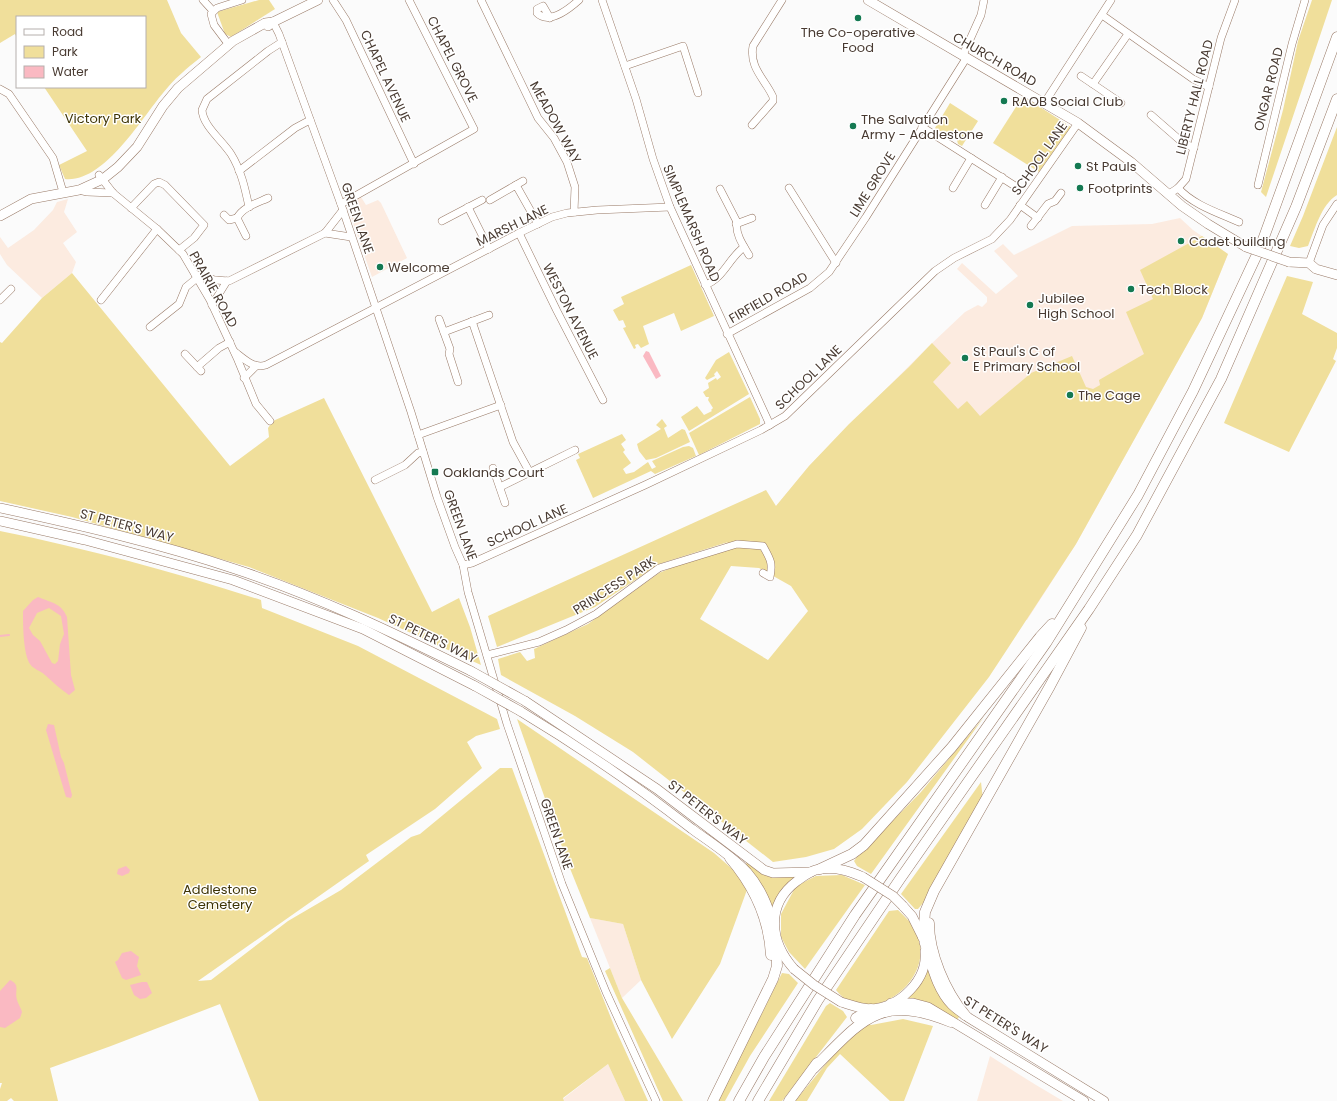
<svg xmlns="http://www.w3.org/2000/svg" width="1337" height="1101" font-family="Poppins,sans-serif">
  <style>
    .built { fill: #fcebe0 }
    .green { fill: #f0df9b; fill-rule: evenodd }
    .water { fill: #fab9c2; fill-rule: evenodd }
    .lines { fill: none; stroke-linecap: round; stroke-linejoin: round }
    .stream { stroke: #fab9c2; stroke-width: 2 }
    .minor-casing { stroke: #997a67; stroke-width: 8 }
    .major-casing { stroke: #997a67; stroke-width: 10 }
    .highway-casing { stroke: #997a67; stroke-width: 11 }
    .minor { stroke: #fff; stroke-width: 7 }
    .major { stroke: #fff; stroke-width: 9 }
    .highway { stroke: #fff; stroke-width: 10 }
    .major-bridge-casing { stroke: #997a67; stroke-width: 10; stroke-linecap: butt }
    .major-bridge { stroke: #fff; stroke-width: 9 }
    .poi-dot { fill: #147952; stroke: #fff; stroke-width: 1.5 }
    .labels { text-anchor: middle; stroke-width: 3; stroke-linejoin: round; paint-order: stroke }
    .poi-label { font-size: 13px; fill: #483a31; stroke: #fff; text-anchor: start }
    .street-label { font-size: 13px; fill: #483a31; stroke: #fff }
    .park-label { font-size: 13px; fill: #3e3406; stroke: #fff }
  </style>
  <rect width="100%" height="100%" fill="#fbfbfb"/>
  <g class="built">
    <polygon points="361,197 366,205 378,200 381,203 407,258 372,277 347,206"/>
    <polygon points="68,199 64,212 77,232 63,243 76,262 72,273 42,298 7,265 0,254 0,237 8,248 34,230 53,210 57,202"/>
    <polygon points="1180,218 1193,230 1228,254 1202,318 1076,544 1027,620 776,506 809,466 929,346 965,312 978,305 982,307 987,302 987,297 957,269 962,263 996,294 1018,276 994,251 1003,244 1014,255 1072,226 1152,224"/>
    <polygon points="590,918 623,924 641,980 622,998"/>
    <polygon points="990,1056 1036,1085 1063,1101 977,1101"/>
    <polygon points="608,1064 625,1101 564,1101 563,1099"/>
  </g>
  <g class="green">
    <path d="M0 0H167L181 33 201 57C187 68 174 79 163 93 141 119 104 183 65 179L59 165 87 151 44 87H145V17H17V38L15 34 0 43Z"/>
    <polygon points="259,0 269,0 275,9 231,37 225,34 217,12"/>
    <polygon points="1312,0 1332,0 1266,197 1261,192 1283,110 1298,41"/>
    <polygon points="1023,96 1071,127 1039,172 993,143"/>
    <polygon points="950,103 978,121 962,146 958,144 957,140 943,131 939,131 935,128"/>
    <path d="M1337 127V195C1321 205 1315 229 1308 246L1299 248 1290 246 1303 216Z"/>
    <path d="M1202 236 1228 254 1202 318 1076 544 989 677 907 782 862 829 834 849 806 857 773 862 633 752 575 716 501 675 498 659 520 652 527 661 535 658 534 649 588 624 659 573 712 551 728 542 659 564 595 607 497 647 488 616 766 490 776 506 809 466 849 424 909 367 932 343 951 363 933 382 958 409 967 401 980 416 1031 373 1072 356 1086 387 1093 389 1100 385 1099 380 1144 354 1126 312 1153 299 1140 270ZM731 566 759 568 791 586 808 611 768 660 700 619Z"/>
    <polygon points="691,265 714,316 681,331 674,313 643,326 649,344 641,348 638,344 635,345 636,348 634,349 623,328 626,327 623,320 619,321 613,310 624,304 621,297"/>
    <polygon points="72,273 230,466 269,437 268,428 273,421 324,398 432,612 459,598 470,627 481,665 378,618 249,567 72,517 0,501 0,342 2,343 42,298"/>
    <polygon points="1287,276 1313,282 1302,314 1337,333 1337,348 1333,359 1336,361 1289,452 1224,423"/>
    <polygon points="729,352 749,394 689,431 681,417 697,406 704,415 712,411 711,410 713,408 708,400 709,397 706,397 703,392 709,388 708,383 716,378 717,380 721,377 717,371 714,374 715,376 707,380 705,378 716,360"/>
    <polygon points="750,397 760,419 760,424 699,455 689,433"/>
    <polygon points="662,419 667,426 664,428 668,438 682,429 685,430 690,442 656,458 646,460 639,451 637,444 661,429 656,425"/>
    <polygon points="622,434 626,440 621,444 625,450 623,452 631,463 623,469 626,474 634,472 648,462 652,469 656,467 652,461 683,447 689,446 693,448 696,456 655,474 651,471 593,498 576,460 580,458 578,454"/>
    <path d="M0 531C89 549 174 572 261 600L262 608 358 646 497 719 500 729 476 736 467 742 482 768 435 809 366 855 369 861 198 981 211 980 288 921 341 890 411 837 420 834 500 768H512L582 957 587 958 615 1028 648 1101H625L608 1064 563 1098 564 1101H259L220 1004 111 1046 50 1068 58 1101H14L11 1098 7 1101H0V1089L2 1083H0Z"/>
    <polygon points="984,717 871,874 857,866 854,861 857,857 921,792"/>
    <polygon points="517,719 714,853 738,874 748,887 720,964 672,1039 641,980 623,924 590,918 567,861"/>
    <polygon points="981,782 983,800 923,903 918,909 915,909 901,894"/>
    <path d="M747 861C765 874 772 879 795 876L783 888 772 907 755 875 746 865Z"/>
    <polygon points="842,875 865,885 805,969 789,952 781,937 781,914 796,886 816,876"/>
    <path d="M898 910C903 915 909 920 913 926 945 976 869 1033 836 990L889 911Z"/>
    <polygon points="926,966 951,1009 959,1017 957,1020 905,999"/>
    <polygon points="610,968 622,998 683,1101 663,1101 605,971"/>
    <polygon points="782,973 789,974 798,983 750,1056 725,1101 718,1101"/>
    <polygon points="830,1003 843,1011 847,1017 782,1101 769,1101 826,1006"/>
    <polygon points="903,1019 933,1026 904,1101 890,1101 840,1054 827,1068 807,1101 795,1101 845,1041 868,1023 871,1025"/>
  </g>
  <g class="water">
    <polygon points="646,351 649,352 661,376 656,379 643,356"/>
    <path d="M38 597C52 603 61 603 67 617L71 675 75 690 69 695C60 689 53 682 45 675 41 671 33 669 30 664 23 653 23 624 23 611L33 600ZM49 608 61 616 64 634 60 644 58 661 55 664 52 663 40 641 33 635 29 628 37 613Z"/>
    <polygon points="48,724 54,725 61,757 64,763 72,795 71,798 66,797 46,730"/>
    <polygon points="126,866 130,870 129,873 122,876 117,874 118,869"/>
    <polygon points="131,951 139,957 137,966 141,975 126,980 122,978 115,962 118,960 122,953"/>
    <path d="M10 980C21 985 14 991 17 1000 18 1004 21 1008 22 1012L20 1018 5 1028 0 1027V991Z"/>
    <polygon points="142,982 147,982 152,993 146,998 140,999 134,995 130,985"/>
  </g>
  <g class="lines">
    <polyline class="stream" points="0,636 9,635"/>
    <defs>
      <g id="minor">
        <polyline points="203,0 213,11"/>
        <polyline points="333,0 346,20 414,164"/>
        <polyline points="481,0 538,118 554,138 567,162 575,187 574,212"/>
        <polyline points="602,0 636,99 653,159 670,207 770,425"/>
        <polyline points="1102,15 1193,79 1209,87"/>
        <path d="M550 18 543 6 537 9V13C549 25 569 9 579 0"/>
        <polyline points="273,22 279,34 343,210 411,412 437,497 455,547 463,565 468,592 507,724 562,884 606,992 656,1101"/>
        <polyline points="229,45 214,25 211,14 217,8 242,0"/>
        <polyline points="963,55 981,15 984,0"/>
        <polyline points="625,66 683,46 698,93"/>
        <polyline points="1081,76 1121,103"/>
        <polyline points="1093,84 1128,34"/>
        <polyline points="0,89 9,94 53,158 63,192"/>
        <polyline points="1045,102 1111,0"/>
        <polyline points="1151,115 1182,142 1194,148"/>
        <path d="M752 125 773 101V97C765 79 749 68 753 46L782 0"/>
        <polyline points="922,127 1015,186"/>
        <polyline points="239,171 295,128 310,120"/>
        <polyline points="99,175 113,193 157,229 183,254 210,300 237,358 256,404 270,421"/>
        <polyline points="516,185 523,181"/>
        <polyline points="1258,185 1292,44 1305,0"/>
        <polyline points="789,188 836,263"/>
        <polyline points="953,188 971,158"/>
        <path d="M1178 188C1193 205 1219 213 1239 222"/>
        <path d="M720 189 737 222C735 234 743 245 749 255"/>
        <polyline points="79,190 87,192 113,193"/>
        <polyline points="1169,194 1178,188 1186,179 1221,38 1235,0"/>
        <polyline points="490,200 516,185 538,224"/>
        <polyline points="341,204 474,129 409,0"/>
        <polyline points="985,205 1002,177"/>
        <polyline points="1020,205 1038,218"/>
        <path d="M249 207C245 188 241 170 231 154 222 140 203 126 202 110L207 99 268 51 282 42"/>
        <polyline points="468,207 489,249"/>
        <polyline points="131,208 154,184 159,182 165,185 204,225 194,238 179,250"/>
        <polyline points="224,215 229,220 237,218"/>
        <polyline points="442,221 482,200"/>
        <polyline points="736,224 752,218"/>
        <polyline points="1031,226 1048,204 1055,201 1061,193"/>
        <polyline points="325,233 351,237"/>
        <polyline points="519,233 557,311 603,400"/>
        <path d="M246 236 237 218C243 207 257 203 268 198"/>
        <polyline points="1309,263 1323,225 1337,204"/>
        <polyline points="195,274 215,280 229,281 325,233 343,210"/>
        <path d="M705 285C723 279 729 258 744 247"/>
        <polyline points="0,300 11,289"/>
        <polyline points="101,300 157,229"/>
        <polyline points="212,305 227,281"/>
        <polyline points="439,319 450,349 449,354 458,382"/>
        <polyline points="472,321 513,442 530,473"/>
        <polyline points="150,327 179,304 186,287 197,278"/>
        <polyline points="444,332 489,315"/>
        <polyline points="727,334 810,288 829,272 866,217 967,57"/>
        <path d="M235 352C244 359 254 369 266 365L519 233 552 217 567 213 597 210 670 207"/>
        <polyline points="185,354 201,371"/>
        <polyline points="197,367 219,348 230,342"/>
        <polyline points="244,378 256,366"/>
        <polyline points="418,435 501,405"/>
        <polyline points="493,468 505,503"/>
        <polyline points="375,480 405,465 418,453 423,452"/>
        <polyline points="500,487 575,450"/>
        <polyline points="463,565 472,563 645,485 761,430 785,416 935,271 954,258 992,239 1010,220 1078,123"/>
        <path d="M487 655 539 642 566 630 596 614 659 568 737 544 763 546C770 559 773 562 770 577L763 573"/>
      </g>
      <g id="major">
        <polyline points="868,0 1078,123 1131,162 1182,206 1208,224 1246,247"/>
        <polyline points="268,26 273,22 318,0"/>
        <polyline points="0,216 31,199 79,190 103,179 118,167 137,147 163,106 178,88 233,41 265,23 273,22"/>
        <polyline points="1289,262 1309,263 1316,269 1337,275"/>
        <path d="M0 508C79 525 158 543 235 569 317 596 394 633 471 671"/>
        <polyline points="0,521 85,540 233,580 363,629 475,686"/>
        <polyline points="525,701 657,789 764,870 773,873 811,872"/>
        <path d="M520 711C580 747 637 786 692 829 710 842 732 856 747 872 761 888 768 906 774 926"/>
        <polyline points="903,906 912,916 923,938"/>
        <path d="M924 942C931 963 936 989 952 1005 957 1010 964 1014 969 1018L1104 1101"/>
        <path d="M794 969C770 942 765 905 797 881 804 876 813 869 821 869 837 867 849 871 863 877"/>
        <path d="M841 1002C851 1005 861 1009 871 1009 900 1007 928 980 925 951"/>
        <polyline points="891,1003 913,1003 928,1007 1084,1101"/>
      </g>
      <g id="highway">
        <path d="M730 858C753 885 769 918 771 955"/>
        <polyline points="820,869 852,854 864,845 952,747 1040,637 1052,624"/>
        <path d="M929 923C929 953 945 991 965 1015"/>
        <polyline points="923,937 925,912 934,891 1050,686 1081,628"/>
        <polyline points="856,1018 871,1009"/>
        <path d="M814 1068C862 1020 879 993 951 1022"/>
        <polyline points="713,1101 773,979 777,966 776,942"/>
        <polyline points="739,1101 764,1057 855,915 1046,643 1138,495 1193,391 1260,248 1337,37"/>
        <polyline points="758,1101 818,1000 900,879 1089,609 1137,535 1221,379 1296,207 1337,99"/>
        <polyline points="789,1101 817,1063"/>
      </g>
    </defs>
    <use href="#minor" class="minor-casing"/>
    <use href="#major" class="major-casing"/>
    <use href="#highway" class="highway-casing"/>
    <use href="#minor" class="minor"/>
    <use href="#major" class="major"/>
    <use href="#highway" class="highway"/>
    <defs>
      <g id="major-bridge">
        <polyline points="1246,247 1289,262"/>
        <polyline points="471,671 525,701"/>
        <polyline points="475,686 520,711"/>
        <polyline points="863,877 893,896 903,906"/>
        <polyline points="794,969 814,985 841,1002"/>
      </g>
    </defs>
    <use href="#major-bridge" class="major-bridge-casing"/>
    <use href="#major-bridge" class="major-bridge"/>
  </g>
  <g class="poi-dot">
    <circle cx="858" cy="18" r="4"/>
    <circle cx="1004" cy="101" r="4"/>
    <circle cx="853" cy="126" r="4"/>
    <circle cx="1078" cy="166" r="4"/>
    <circle cx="1080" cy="188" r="4"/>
    <circle cx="1181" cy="241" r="4"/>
    <circle cx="380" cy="267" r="4"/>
    <circle cx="1131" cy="289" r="4"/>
    <circle cx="1030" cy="305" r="4"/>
    <circle cx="965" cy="358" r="4"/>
    <circle cx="1070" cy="395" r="4"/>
    <rect x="431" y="468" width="8" height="8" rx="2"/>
  </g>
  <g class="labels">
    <g class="poi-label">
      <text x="858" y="37" text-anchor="middle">The Co-operative<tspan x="858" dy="15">Food</tspan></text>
      <text x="1012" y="106">RAOB Social Club</text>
      <text x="861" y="124">The Salvation<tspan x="861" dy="15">Army - Addlestone</tspan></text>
      <text x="1086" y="171">St Pauls</text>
      <text x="1088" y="193">Footprints</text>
      <text x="1189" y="246">Cadet building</text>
      <text x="388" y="272">Welcome</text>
      <text x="1139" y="294">Tech Block</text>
      <text x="1038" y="303">Jubilee<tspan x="1038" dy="15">High School</tspan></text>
      <text x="973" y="356">St Paul's C of<tspan x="973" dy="15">E Primary School</tspan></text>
      <text x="1078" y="400">The Cage</text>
      <text x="443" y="477">Oaklands Court</text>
    </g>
    <g class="street-label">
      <text transform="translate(453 59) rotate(63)" y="5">CHAPEL GROVE</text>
      <text transform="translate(995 59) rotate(30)" y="5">CHURCH ROAD</text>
      <text transform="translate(386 76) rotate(65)" y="5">CHAPEL AVENUE</text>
      <text transform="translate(1268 89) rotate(-76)" y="5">ONGAR ROAD</text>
      <text transform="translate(1194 97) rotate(-76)" y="5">LIBERTY HALL ROAD</text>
      <text transform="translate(556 122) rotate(61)" y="5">MEADOW WAY</text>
      <text transform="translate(1039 158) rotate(-55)" y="5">SCHOOL LANE</text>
      <text transform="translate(872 184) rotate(-58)" y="5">LIME GROVE</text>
      <text transform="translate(358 218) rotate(71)" y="5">GREEN LANE</text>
      <text transform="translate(692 223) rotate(67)" y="5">SIMPLEMARSH ROAD</text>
      <text transform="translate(512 225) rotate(-26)" y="5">MARSH LANE</text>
      <text transform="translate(214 289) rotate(61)" y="5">PRAIRIE ROAD</text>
      <text transform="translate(768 297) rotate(-30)" y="5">FIRFIELD ROAD</text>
      <text transform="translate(571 311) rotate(63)" y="5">WESTON AVENUE</text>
      <text transform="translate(808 377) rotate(-44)" y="5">SCHOOL LANE</text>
      <text transform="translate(127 525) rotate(15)" y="5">ST PETER'S WAY</text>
      <text transform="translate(461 525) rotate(70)" y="5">GREEN LANE</text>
      <text transform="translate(527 525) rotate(-24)" y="5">SCHOOL LANE</text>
      <text transform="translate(614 585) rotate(-33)" y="5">PRINCESS PARK</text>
      <text transform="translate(433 638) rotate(26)" y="5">ST PETER'S WAY</text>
      <text transform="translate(708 812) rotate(38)" y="5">ST PETER'S WAY</text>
      <text transform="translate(557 834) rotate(71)" y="5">GREEN LANE</text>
      <text transform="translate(1006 1024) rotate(32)" y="5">ST PETER'S WAY</text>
    </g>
    <g class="park-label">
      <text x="103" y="123">Victory Park</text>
      <text x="220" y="894">Addlestone<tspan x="220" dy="15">Cemetery</tspan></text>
    </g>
  </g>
  <rect x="16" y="16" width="130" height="72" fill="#ffffff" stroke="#b6b0ad"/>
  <rect x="24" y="29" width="20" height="6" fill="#ffffff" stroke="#b6b0ad"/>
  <text x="52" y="36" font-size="12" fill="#483a31">Road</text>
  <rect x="24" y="46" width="20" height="12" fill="#f0df9b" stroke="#b6b0ad"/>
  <text x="52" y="56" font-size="12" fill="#483a31">Park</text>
  <rect x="24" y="66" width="20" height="12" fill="#fab9c2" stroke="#b6b0ad"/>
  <text x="52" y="76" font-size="12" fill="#483a31">Water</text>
</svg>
